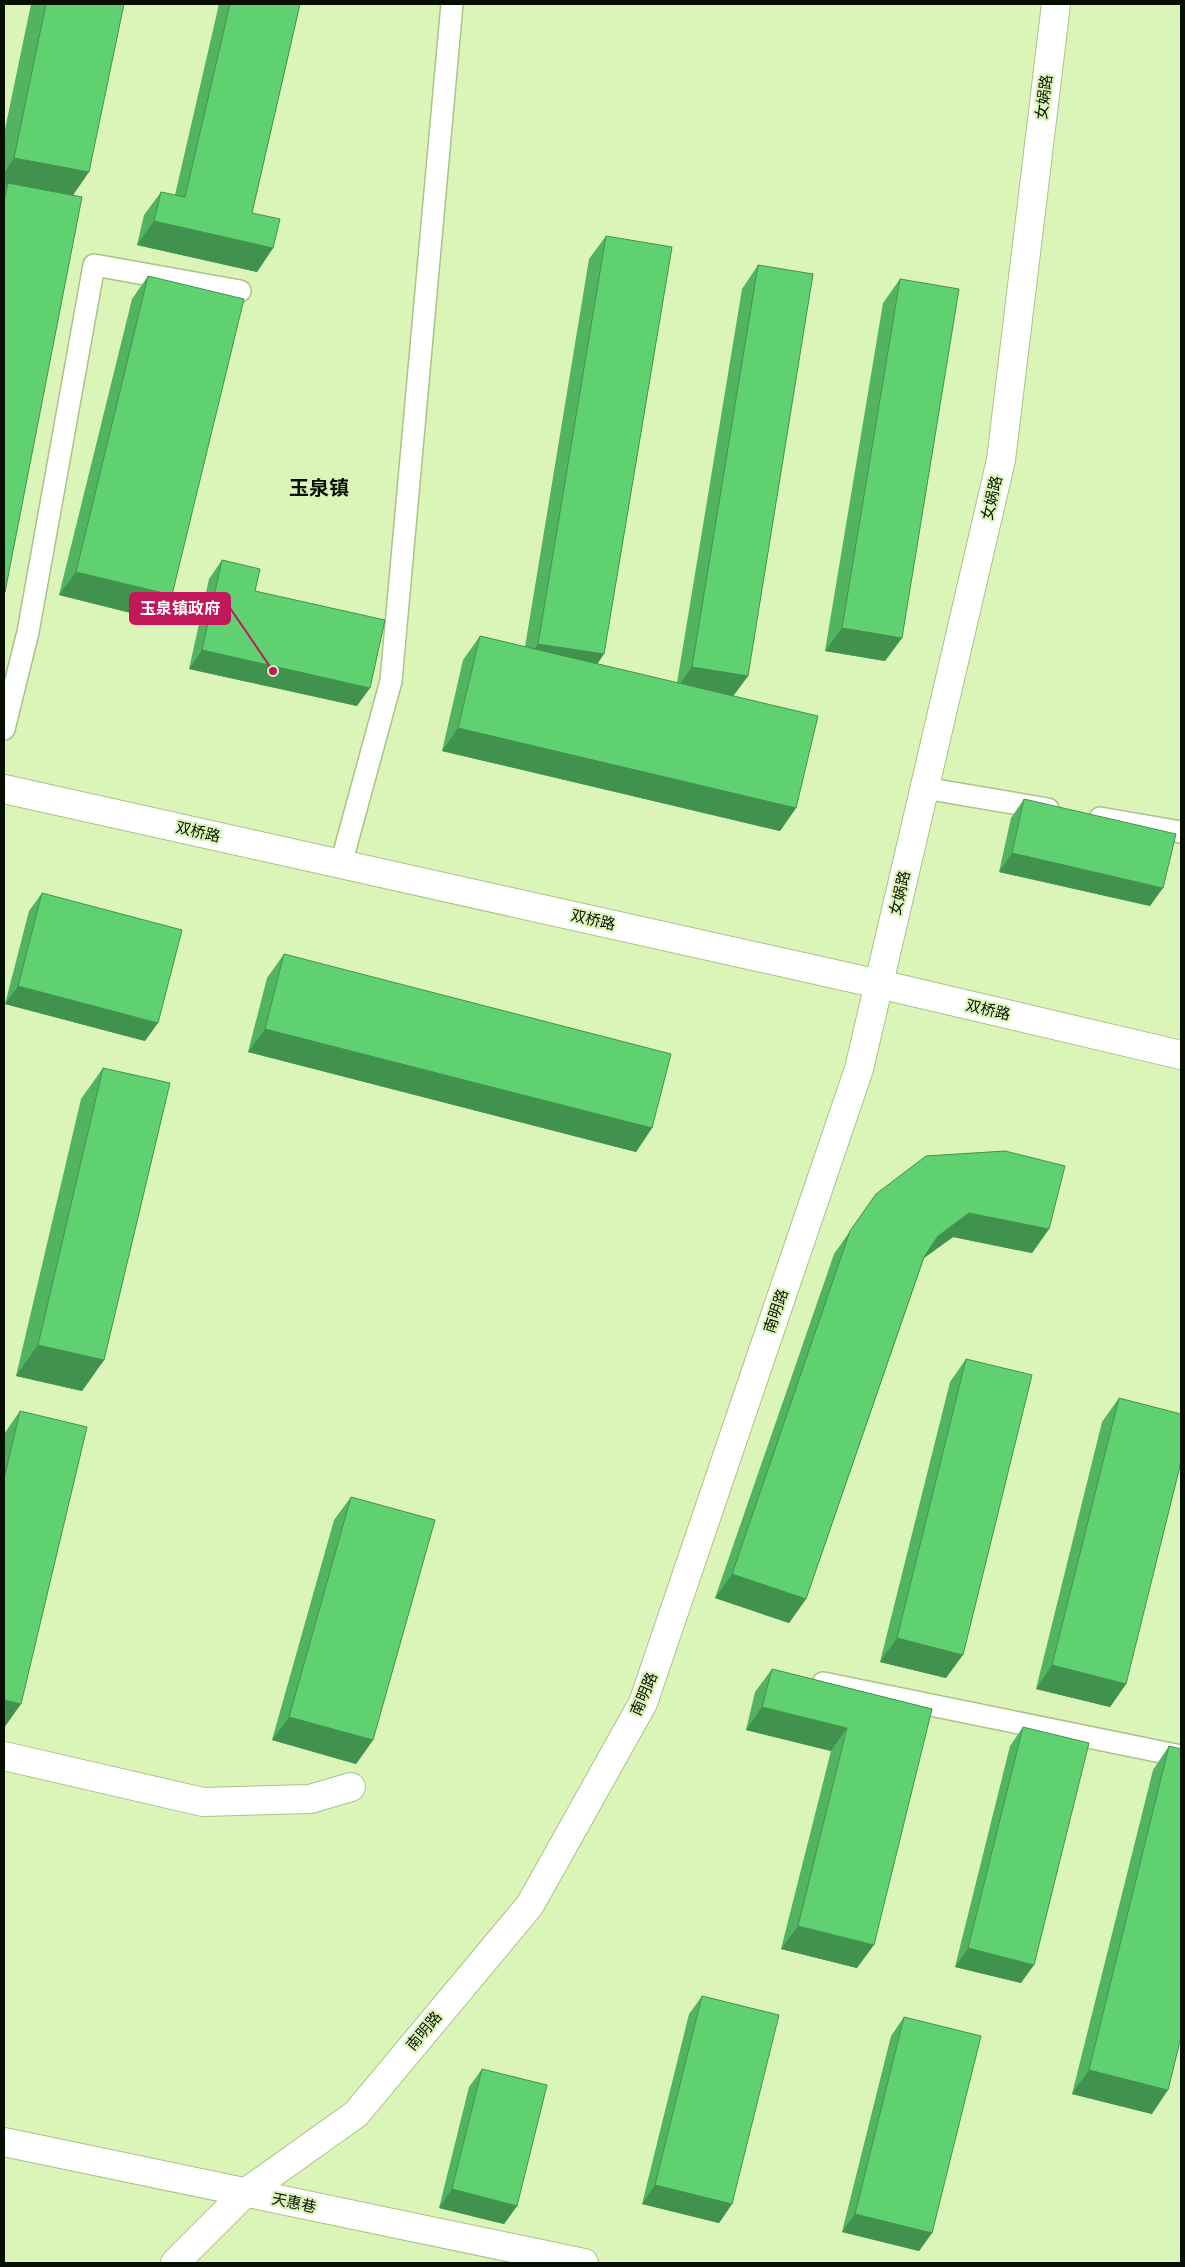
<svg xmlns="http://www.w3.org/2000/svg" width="1185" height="2267" font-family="Roboto,'Noto Sans SC',sans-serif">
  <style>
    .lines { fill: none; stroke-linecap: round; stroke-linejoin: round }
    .service-casing { stroke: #aac387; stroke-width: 24 }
    .minor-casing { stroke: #aac387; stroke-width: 30 }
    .secondary-casing { stroke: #aac387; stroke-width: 30 }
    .service { stroke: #fff; stroke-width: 21 }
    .minor { stroke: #fff; stroke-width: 28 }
    .secondary { stroke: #fff; stroke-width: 28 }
    .wall { fill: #52b461 }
    .shaded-wall { fill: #42924f }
    .building { fill: #5fd171; stroke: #42924f }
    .labels { text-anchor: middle; stroke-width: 4.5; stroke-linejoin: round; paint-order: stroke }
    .street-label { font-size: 15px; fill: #070f00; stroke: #daf5b7 }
    .district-label { font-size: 20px; font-weight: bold; fill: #070f00; stroke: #daf5b7 }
    .leader { fill: none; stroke: #c2185b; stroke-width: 2 }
    .callout-dot { fill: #c2185b; stroke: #daf5b7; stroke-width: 2 }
    .callout { fill: #c2185b; stroke: #c2185b; stroke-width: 2 }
    .callout-label { font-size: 16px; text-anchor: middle; font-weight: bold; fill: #fff }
  </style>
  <rect width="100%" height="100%" fill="#daf5b7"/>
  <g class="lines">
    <defs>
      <g id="service">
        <polyline points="4,729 28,632 94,265 240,291"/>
        <polyline points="924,788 1048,809"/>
        <polyline points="1100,818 1181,832"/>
        <polyline points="341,864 391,681 452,4"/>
        <polyline points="823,1683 1181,1756"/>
      </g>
      <g id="minor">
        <polyline points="4,1756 203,1802 310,1799 351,1787"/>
        <polyline points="4,2142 584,2263"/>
        <polyline points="175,2263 245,2193 356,2114 530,1905 643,1703 859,1069 1001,460 1056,4"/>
      </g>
      <polyline id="secondary" points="4,789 879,984 1181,1055"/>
    </defs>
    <use href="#service" class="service-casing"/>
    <use href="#minor" class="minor-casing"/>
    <use href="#secondary" class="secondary-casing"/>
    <use href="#service" class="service"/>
    <use href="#minor" class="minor"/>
    <use href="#secondary" class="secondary"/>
  </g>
  <g class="wall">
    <polygon points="31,4 124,4 73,195 5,592 4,595 4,134"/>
    <polygon points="219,4 300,4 252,213 273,248 257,272 137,245 144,215 161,192 175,195"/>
    <polygon points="606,236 598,664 677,683 742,289 758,265 748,676 733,696 796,808 780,831 442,751 463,660 480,636 525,647 589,259"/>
    <polygon points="148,276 172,595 155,619 59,595 132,299"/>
    <polygon points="900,279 902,638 885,661 825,651 883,303"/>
    <polygon points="222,560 255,591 357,706 189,669 209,579"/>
    <polygon points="1024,799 1150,906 999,872 1011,818"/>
    <polygon points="42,893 145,1041 5,1004 29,911"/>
    <polygon points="284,954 652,1128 636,1152 248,1052 267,978"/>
    <polygon points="103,1068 104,1360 82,1391 16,1376 81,1099"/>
    <polygon points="876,1194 1049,1229 1032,1253 953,1237 924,1258 806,1599 789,1623 715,1598 834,1254"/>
    <polygon points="966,1359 946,1678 880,1662 950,1382"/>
    <polygon points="1119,1398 1126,1684 1110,1707 1036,1689 1102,1422"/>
    <polygon points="20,1411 4,1728 4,1434"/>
    <polygon points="351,1497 373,1740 356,1764 272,1740 334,1520"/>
    <polygon points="772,1669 932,1709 857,1968 781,1949 831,1751 746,1730 755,1692"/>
    <polygon points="1023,1727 1021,1983 955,1967 1010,1746"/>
    <polygon points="1169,1746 1152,2114 1072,2094 1153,1770"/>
    <polygon points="702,1996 732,2204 719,2223 642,2204 689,2014"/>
    <polygon points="904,2017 932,2233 919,2251 842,2232 891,2036"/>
    <polygon points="482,2069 517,2206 504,2224 439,2208 469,2087"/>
  </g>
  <g class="shaded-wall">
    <polygon points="14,158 89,172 67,204 8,183 4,188 4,173"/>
    <polygon points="154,221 273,248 257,272 137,245"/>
    <polygon points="76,572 172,595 155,619 59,595"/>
    <polygon points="842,628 902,638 885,661 825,651"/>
    <polygon points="538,644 604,654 588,678 522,667"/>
    <polygon points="202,650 370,688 357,706 189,669"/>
    <polygon points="692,667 748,676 731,699 676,690"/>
    <polygon points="458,728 796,808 780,831 442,751"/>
    <polygon points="1012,853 1163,888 1150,906 999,872"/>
    <polygon points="18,986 158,1023 145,1041 5,1004"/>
    <polygon points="265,1029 652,1128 636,1152 248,1052"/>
    <polygon points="969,1213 1049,1229 1032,1253 953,1237 921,1260 938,1236"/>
    <polygon points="38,1345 104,1360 82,1391 16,1376"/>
    <polygon points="732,1574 806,1599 789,1623 715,1598"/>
    <polygon points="897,1638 963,1655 946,1678 880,1662"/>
    <polygon points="1052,1665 1126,1684 1110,1707 1036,1689"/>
    <polygon points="4,1700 21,1704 4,1728"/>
    <polygon points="762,1707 847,1728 831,1751 746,1730"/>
    <polygon points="289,1717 373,1740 356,1764 272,1740"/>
    <polygon points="798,1926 874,1945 857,1968 781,1949"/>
    <polygon points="968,1948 1034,1965 1021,1983 955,1967"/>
    <polygon points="1089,2070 1168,2090 1152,2114 1072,2094"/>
    <polygon points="655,2185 732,2204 719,2223 642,2204"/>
    <polygon points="452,2189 517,2206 504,2224 439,2208"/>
    <polygon points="855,2214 932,2233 919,2251 842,2232"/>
  </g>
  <g class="building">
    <polygon points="46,4 124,4 89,172 14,158"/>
    <polygon points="230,4 300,4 252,213 280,219 273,248 154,221 161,192 185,197"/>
    <polygon points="8,183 82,197 5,592 4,592 4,202"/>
    <polygon points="606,236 672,247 604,654 538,644"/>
    <polygon points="758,265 813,274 748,676 692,667"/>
    <polygon points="148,276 244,299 172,595 76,572"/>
    <polygon points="900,279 959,289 902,638 842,628"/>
    <polygon points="222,560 260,569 255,591 385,620 370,688 202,650"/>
    <polygon points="480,636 818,716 796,808 458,728"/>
    <polygon points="1024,799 1176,834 1163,888 1012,853"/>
    <polygon points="42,893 182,930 158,1023 18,986"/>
    <polygon points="284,954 671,1054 652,1128 265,1029"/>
    <polygon points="103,1068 170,1083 104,1360 38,1345"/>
    <polygon points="1005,1151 1065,1166 1049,1229 969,1213 938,1236 924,1257 806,1599 732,1574 850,1231 876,1194 926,1156"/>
    <polygon points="966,1359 1032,1375 963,1655 897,1638"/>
    <polygon points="1119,1398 1181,1414 1181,1462 1126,1684 1052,1665"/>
    <polygon points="20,1411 87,1427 21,1704 4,1700 4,1479"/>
    <polygon points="351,1497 435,1520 373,1740 289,1717"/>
    <polygon points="772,1669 932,1709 874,1945 798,1926 847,1728 762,1707"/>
    <polygon points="1023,1727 1089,1743 1034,1965 968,1948"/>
    <polygon points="1169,1746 1181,1749 1181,2037 1168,2090 1089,2070"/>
    <polygon points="702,1996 779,2015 732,2204 655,2185"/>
    <polygon points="904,2017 981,2036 932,2233 855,2214"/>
    <polygon points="482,2069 547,2085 517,2206 452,2189"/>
  </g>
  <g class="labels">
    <g class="street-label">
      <text transform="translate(1044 97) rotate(-83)" y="5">女娲路</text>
      <text transform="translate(992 498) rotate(-77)" y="5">女娲路</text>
      <text transform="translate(198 832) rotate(13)" y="5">双桥路</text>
      <text transform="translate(900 893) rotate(-77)" y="5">女娲路</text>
      <text transform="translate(593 920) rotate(13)" y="5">双桥路</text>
      <text transform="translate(988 1010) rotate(13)" y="5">双桥路</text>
      <text transform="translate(776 1311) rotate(-71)" y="5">南明路</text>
      <text transform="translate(644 1694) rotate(-67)" y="5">南明路</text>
      <text transform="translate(424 2031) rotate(-50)" y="5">南明路</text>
      <text transform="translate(294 2203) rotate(12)" y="5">天惠巷</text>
    </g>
    <g class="district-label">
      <text x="319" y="495">玉泉镇</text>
    </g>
  </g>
  <path class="leader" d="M273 671L230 608"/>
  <circle class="callout-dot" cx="273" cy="671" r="5"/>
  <rect class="callout" x="130" y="593" width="100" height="31" rx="5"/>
  <g class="callout-label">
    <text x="180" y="614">玉泉镇政府</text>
  </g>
  <rect width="1185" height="2267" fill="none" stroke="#070f00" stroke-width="10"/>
</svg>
